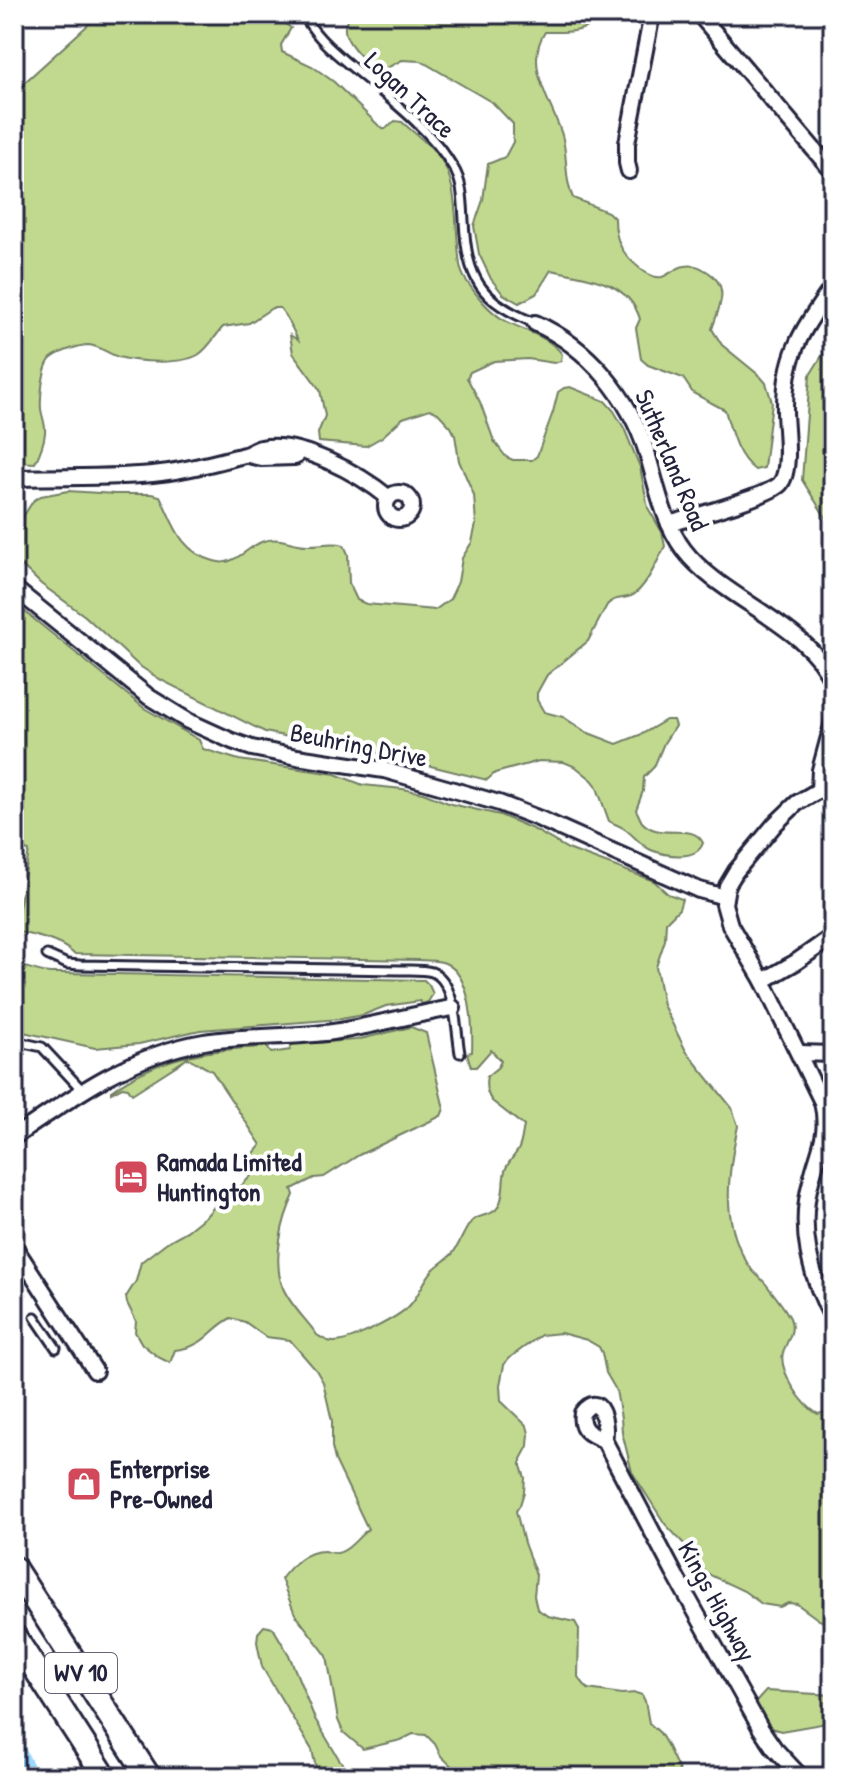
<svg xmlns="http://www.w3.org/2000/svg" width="847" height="1791" font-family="'Patrick Hand',sans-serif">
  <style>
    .green { fill: #c1d98f; stroke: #727e65; stroke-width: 2 }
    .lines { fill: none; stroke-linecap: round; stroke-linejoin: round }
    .river { stroke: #9bd6fc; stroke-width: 26 }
    .service-casing { stroke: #22223b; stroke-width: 13 }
    .minor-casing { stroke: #22223b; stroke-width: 20 }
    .primary-casing { stroke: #22223b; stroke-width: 28 }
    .service { stroke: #fff; stroke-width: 7 }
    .minor { stroke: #fff; stroke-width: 14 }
    .primary { stroke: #fff; stroke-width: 22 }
    .labels { text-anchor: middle; stroke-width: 8; stroke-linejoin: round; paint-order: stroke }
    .shield { fill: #fff; stroke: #646476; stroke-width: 2 }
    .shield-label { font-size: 24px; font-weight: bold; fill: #22223b }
    .street-label { font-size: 26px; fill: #22223b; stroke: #fff }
    .poi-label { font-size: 26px; font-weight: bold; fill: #22223b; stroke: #fff; text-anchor: start }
  </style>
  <rect width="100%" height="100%" fill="#fff"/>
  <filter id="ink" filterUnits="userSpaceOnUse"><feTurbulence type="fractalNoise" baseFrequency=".0125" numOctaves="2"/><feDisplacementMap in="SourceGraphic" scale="16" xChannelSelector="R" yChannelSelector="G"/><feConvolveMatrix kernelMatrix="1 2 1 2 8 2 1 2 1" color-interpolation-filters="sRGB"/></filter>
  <g filter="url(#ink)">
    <g class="green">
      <path d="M100 14H283L284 23 291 28 281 45 282 52 312 66 334 82 379 126 385 129 395 121 402 122C414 133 428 143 438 155 457 179 455 216 458 245 459 256 459 271 466 280 475 294 490 312 504 320 524 331 548 336 562 354L561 361 554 363 528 359 494 361 470 372 467 378 480 402 494 441 506 457 513 460H532L537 456 553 412 558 392 564 388 570 387 605 401 614 411 624 428 640 467 648 508 662 532 665 546C658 560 645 590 631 596 621 600 615 596 607 605L588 641 547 675 537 693V700L544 712 563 717 586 732 617 744 642 734 666 720H673L675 726 664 743 654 767 644 777 643 791 636 810C637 811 641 821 642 822 660 842 693 821 703 843 697 861 666 856 651 850 642 846 634 836 626 830 621 826 614 824 609 821L596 785 592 780 576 767 564 762 539 761 495 773 487 780 338 743 293 738 265 732 161 680 138 665 85 616 41 584 14 558V531L33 501 41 496 68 491 115 494H151L160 496C174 525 180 552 214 561 221 563 225 563 232 560 244 555 253 544 264 541 280 536 292 545 307 545 320 546 331 541 344 545L348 554 349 583 357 600 366 604 435 610 450 599 458 582 462 558 472 542 476 524 474 495 459 461 455 435 451 427 438 413 430 409 403 418 382 437 366 446 319 442 318 433 325 416 320 390 293 353 290 335 298 340 286 316 280 308H272L249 323 223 327C215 336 208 349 198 355 180 365 138 362 118 357 109 354 99 346 89 345 80 345 54 353 49 361 43 370 40 397 41 409 42 417 46 425 45 433 44 444 40 453 35 463L14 462V92Z"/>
      <path d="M354 14H589L594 22C581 34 562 32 545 32 523 65 552 103 562 135 568 156 564 179 573 198L608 212 615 219C615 228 617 240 622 249 629 260 649 280 662 277 671 274 676 267 685 266 695 264 700 267 708 272 731 287 719 308 712 329L722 345 760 376 766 383 772 402 764 468 755 470C736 456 731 431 725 410L693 393 683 378 648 365 641 359 636 328 640 319C628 280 585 277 551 270L536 294 519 303 503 294 491 279 479 254 474 226 483 200 488 164 505 157 513 142V124L493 103 421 61 402 60 385 69H375C362 58 329 30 354 14Z"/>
      <polygon points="833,338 833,529 802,480 810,375"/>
      <path d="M14 603 144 708 199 740 203 749 239 760 335 774 363 785 403 789 423 793 451 804 500 815 535 830 568 849 654 881 668 894 682 899 679 909 666 922 665 940 656 967 663 1005 686 1051 732 1108 738 1126C727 1176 720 1226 752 1270 756 1275 761 1278 765 1283 773 1293 784 1306 790 1318 796 1332 786 1341 783 1353 778 1371 803 1406 818 1414L833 1410V1626L819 1620 797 1604 788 1603 780 1607 762 1604 744 1591 712 1576 696 1565 688 1548 665 1524 632 1472 622 1432 621 1418 616 1390 606 1373 602 1353 599 1347 587 1340 561 1333 541 1335 508 1359 504 1365 500 1385 501 1401 527 1426 529 1433 528 1446 521 1459V1466L525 1478 524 1492 520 1505 516 1511 524 1543 536 1575 534 1596 537 1609 548 1616 575 1622 579 1629 578 1677 588 1689 622 1694 636 1693 642 1695 645 1701 649 1723 660 1733 667 1745 682 1777H463L441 1756 435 1744 426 1735 413 1734 401 1740 363 1749 343 1732 338 1720 327 1656 295 1614 281 1579C292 1565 305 1551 324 1551 325 1551 336 1554 337 1553 349 1551 359 1536 368 1529L335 1460 332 1447V1421L323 1382 316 1370 290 1340 266 1337 245 1322 231 1318C207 1331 207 1346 175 1350L170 1363 158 1357 142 1344 135 1332 136 1321 127 1303 126 1297 136 1281 141 1262 167 1242 187 1231 207 1215 220 1200 242 1185 254 1173 249 1159 261 1145 212 1071 188 1058 132 1094 128 1088 122 1087 111 1093V1091C160 1056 205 1050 264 1047H267L271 1053 290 1050 291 1046 294 1044 356 1040 411 1027 426 1033 444 1109 441 1116 359 1155 324 1177 314 1178 292 1189 294 1195C282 1220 272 1261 283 1288 290 1305 306 1319 317 1335 322 1338 327 1342 333 1342 350 1343 399 1317 410 1305 420 1294 424 1279 434 1269 440 1263 448 1259 453 1253 460 1244 466 1226 472 1221 480 1214 493 1216 498 1207 505 1196 502 1182 505 1171 507 1163 514 1157 518 1150 522 1143 522 1134 524 1126L492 1101C486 1093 485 1085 487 1076L498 1067 501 1061 491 1050 476 1067H471L467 1053 472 1052C473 1027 472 975 445 963 437 960 427 961 419 960L74 954C60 940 35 936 15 931L29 851 17 848 19 839 14 837Z"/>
      <path d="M14 963C25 967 38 972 50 973 55 973 60 973 64 973L424 980 429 985 433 994 428 1002 422 1004 420 1001 386 1006 363 1015 341 1019 200 1030 139 1044 95 1048 14 1030Z"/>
      <polygon points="264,1626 273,1628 289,1655 315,1719 339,1759 353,1777 318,1777 312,1750 262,1667 257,1642 258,1633"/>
      <polygon points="766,1691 833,1695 833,1722 781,1731 767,1727 756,1702"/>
    </g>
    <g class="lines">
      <polyline class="river" points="14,1755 25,1777"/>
      <defs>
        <g id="service">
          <path d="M306 19C318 39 335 53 353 68 386 96 431 129 453 167 463 182 463 203 464 221 467 279 480 301 535 323"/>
          <path d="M47 955 67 964 80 965 400 970C410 970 422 969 432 972 456 981 456 1031 460 1053"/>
          <polyline points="14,1041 42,1047 83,1091"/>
          <polyline points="14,1286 20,1294"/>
          <polyline points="35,1317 56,1348"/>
        </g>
        <g id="minor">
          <polyline points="699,14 833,172"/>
          <polyline points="629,171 627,163 627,143 652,14"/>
          <path d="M535 323C589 347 630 398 647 453 657 486 663 522 684 550 721 599 810 625 833 683"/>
          <polyline points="248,455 261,458 295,457"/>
          <path d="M14 478C63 476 112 479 161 473 189 470 217 462 244 455 250 454 255 449 261 448 299 440 360 474 389 498"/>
          <circle cx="399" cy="506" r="13"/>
          <path d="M669 524C691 517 767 497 780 484 792 470 785 428 785 411 784 354 802 331 833 286"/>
          <polyline points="14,588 149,697 188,721 232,741 252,748 297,757 384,770 499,803 540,819 699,890 725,897"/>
          <path d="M833 782 797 803 775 824 736 871 727 886 724 904 730 925 763 981 822 1102C830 1135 818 1150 811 1181 798 1228 810 1277 833 1319"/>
          <polyline points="819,790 820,770 833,722"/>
          <polyline points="763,981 796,962 833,936"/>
          <polyline points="799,1053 833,1054"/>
          <path d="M14 1137C73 1096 132 1054 204 1042 247 1035 290 1038 333 1032 373 1026 413 1014 453 1008"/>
          <polyline points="14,1246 95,1371"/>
          <path d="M604 1440C590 1435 579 1429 582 1413 600 1389 608 1424 604 1440L674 1573 761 1729 774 1748 801 1777"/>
        </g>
        <g id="primary">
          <polyline points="14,1568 149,1777"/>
          <polyline points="14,1636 105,1777"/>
        </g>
      </defs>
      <use href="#service" class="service-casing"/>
      <use href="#minor" class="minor-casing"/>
      <use href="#primary" class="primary-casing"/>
      <use href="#service" class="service"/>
      <use href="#minor" class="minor"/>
      <use href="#primary" class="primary"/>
    </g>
  </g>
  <defs>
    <symbol id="hotel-square" viewBox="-11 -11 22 22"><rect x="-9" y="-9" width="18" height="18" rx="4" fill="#d1495b" stroke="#fff"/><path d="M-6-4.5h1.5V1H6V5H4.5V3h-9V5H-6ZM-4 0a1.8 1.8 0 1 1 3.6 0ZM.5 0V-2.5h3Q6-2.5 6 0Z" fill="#fff"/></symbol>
    <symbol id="shop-square" viewBox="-11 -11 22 22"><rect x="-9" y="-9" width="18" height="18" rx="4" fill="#d1495b" stroke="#fff"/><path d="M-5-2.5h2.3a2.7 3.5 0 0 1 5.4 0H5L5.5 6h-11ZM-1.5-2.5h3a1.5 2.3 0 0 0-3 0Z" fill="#fff"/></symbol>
  </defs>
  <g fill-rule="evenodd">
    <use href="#hotel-square" x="111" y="1157" width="40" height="40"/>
    <use href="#shop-square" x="64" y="1464" width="40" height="40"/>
  </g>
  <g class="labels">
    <rect class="shield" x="45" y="1653" width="72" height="40" rx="6"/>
    <g class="shield-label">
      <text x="81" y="1681">WV 10</text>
    </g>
    <g class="street-label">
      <text transform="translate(410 95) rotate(43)" y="9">Logan Trace</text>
      <text transform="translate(672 460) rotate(67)" y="9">Sutherland Road</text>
      <text transform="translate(359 745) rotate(11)" y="9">Beuhring Drive</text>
      <text transform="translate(717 1601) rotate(61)" y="9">Kings Highway</text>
    </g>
    <g class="poi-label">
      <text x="157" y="1171">Ramada Limited<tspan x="157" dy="30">Huntington</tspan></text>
      <text x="110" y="1478">Enterprise<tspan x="110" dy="30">Pre-Owned</tspan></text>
    </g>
  </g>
  <rect width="847" height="1791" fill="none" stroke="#fff" stroke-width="48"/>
  <rect x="24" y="24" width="799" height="1743" fill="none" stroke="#22223b" stroke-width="3" filter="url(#ink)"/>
</svg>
